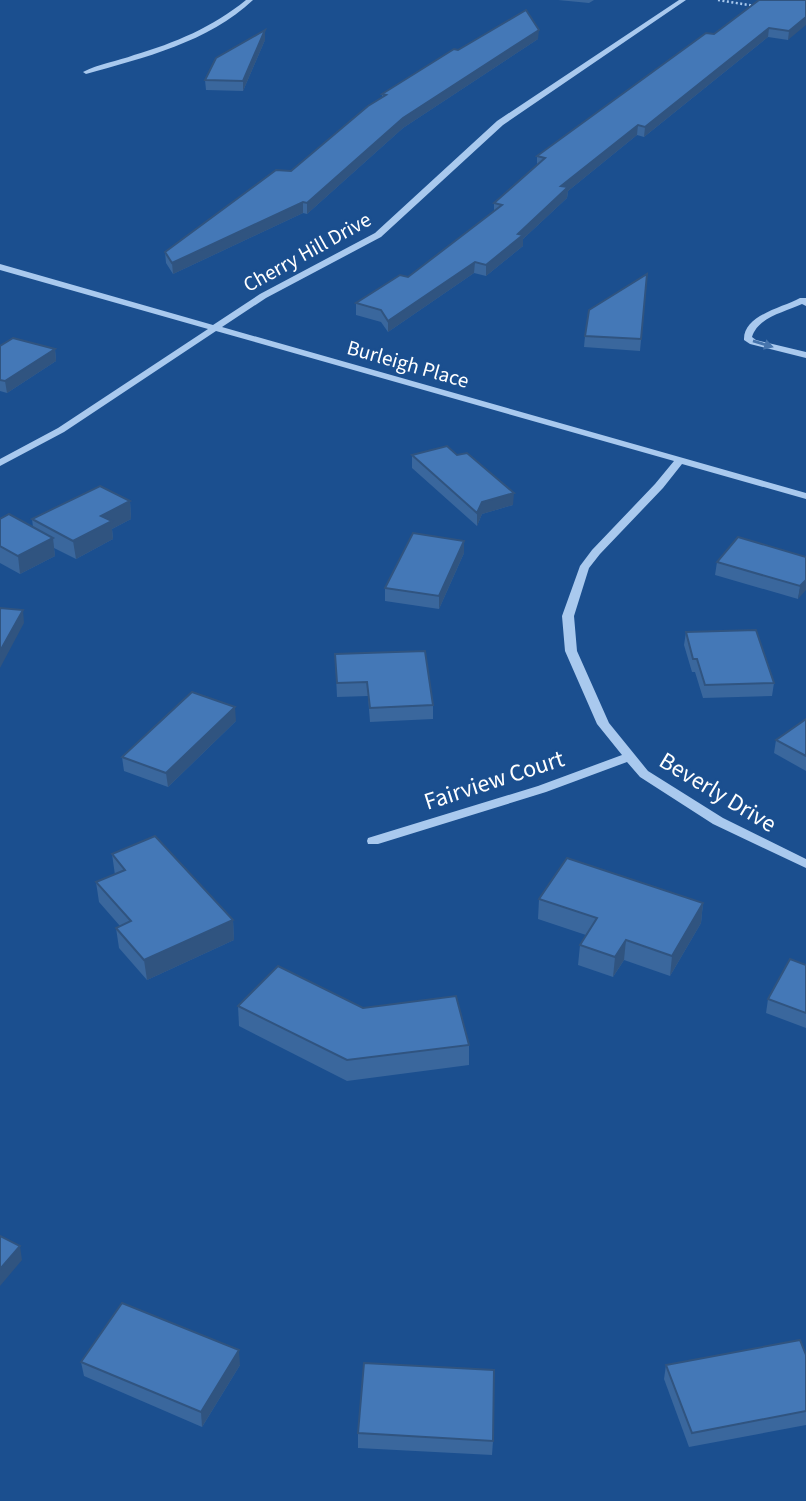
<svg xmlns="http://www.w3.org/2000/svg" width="806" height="1501" font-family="'Source Sans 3',sans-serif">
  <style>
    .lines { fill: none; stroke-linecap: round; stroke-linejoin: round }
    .path { stroke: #a9c9ee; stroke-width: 2.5; stroke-dasharray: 2 2.5; stroke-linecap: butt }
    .minor { fill: #a9c9ee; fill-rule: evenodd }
    .wall { fill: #3a679d }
    .shaded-wall { fill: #305480 }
    .building { fill: #4478b7; stroke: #305480; stroke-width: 2 }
    .oneway { fill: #4674ac }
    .labels { text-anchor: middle; stroke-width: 5; stroke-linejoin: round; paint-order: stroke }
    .far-street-label { font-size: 21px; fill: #fff; stroke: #1b4f8f }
    .street-label { font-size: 24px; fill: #fff; stroke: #1b4f8f }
  </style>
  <rect width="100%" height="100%" fill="#1b4f8f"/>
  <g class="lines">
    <polyline class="path" points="718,0 755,6"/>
    <g class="minor">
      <path d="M246 0H253C209 42 143 58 86 74L83 72C98 64 118 61 134 55 175 43 213 27 246 0Z"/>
      <polygon points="679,0 686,0 503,125 381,237 266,298 222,327 806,493 806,499 682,464 663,488 600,554 589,568 574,616 577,651 609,723 648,771 723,818 806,859 806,868 713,824 640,777 627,762 546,792 378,844 368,844 367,841 368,838 538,786 622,755 597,724 565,651 562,616 580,566 592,550 655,484 674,461 216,331 64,432 0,466 0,459 58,428 208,329 0,270 0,264 213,325 260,294 375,233 497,121"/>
      <path d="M800 298H806V306L802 304C785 312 758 317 752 337L756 340 806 352V358L750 344 744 340C743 315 782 308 800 298Z"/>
    </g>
  </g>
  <g class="wall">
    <polygon points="558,0 594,0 589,3"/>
    <polygon points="806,0 788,40 768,37 644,137 637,135 568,191 567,198 523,239 523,246 486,276 474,273 388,332 381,322 356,315 356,303 408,277 494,211 494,203 537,165 537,156 714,34"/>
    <polygon points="538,39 403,128 307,214 303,213 173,274 166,263 165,252 291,171 382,98 382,94 458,50"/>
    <polygon points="265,40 243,91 206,90 205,80"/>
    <polygon points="647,274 640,351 584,347 585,336"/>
    <polygon points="0,346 55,349 56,361 7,393 0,391"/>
    <polygon points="412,455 513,505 482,514 477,526 412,468"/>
    <polygon points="130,501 131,519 112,529 113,539 76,559 54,548 55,556 20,574 0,563 0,519 33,527 32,519"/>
    <polygon points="464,553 439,609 385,601 385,588"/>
    <polygon points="806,557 798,599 715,575 717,562"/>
    <polygon points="686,632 774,683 772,696 703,698 695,672 692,672 684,645"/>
    <polygon points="335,654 433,705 433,719 370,722 368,696 337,697"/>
    <polygon points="806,719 806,771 774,753 776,740"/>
    <polygon points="236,721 168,787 124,771 122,757"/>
    <polygon points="112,854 233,920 234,940 147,980 119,948 116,928 120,926 99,902 96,882 115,875"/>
    <polygon points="539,899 703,903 701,923 670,976 624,960 613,977 578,965 580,945 586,935 538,919"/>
    <polygon points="806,965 806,1028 766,1013 768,999"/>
    <polygon points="238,1006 363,1008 469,1045 469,1065 347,1081 239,1026"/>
    <polygon points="806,1355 806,1425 689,1447 664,1379 666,1365"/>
    <polygon points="81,1362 240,1365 202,1427 84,1376"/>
    <polygon points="358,1433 493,1441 492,1455 358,1448"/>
  </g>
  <g class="shaded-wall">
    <polygon points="806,17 806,25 788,40 789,31"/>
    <polygon points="769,28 768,37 644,137 645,127"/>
    <polygon points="265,30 265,40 243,91 243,81"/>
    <polygon points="539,30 538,39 403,128 307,214 307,203 403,118"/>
    <polygon points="638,125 637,135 568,191 567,198 523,239 523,246 486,276 486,265 518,234 561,186"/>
    <polygon points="303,202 303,213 173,274 172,263"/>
    <polygon points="475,262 474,273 388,332 388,321"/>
    <polygon points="55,349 56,361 7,393 5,381"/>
    <polygon points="514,493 513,505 482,514 477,526 477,513 482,502"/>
    <polygon points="130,501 131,519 112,529 113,539 76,559 73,541 101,516"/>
    <polygon points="53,538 55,556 20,574 18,556"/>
    <polygon points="464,541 464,553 439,609 439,596"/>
    <polygon points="806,580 806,590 798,599 800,586"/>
    <polygon points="23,610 24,623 0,668 0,651"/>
    <polygon points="235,707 236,721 168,787 166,773"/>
    <polygon points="703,903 701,923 670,976 672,956"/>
    <polygon points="233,920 234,940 147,980 144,960"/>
    <polygon points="626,940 624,960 613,977 615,957"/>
    <polygon points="20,1246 22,1260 0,1286 0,1269"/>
    <polygon points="239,1350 240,1365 202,1427 201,1412"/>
  </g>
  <g class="building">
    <polygon points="759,0 806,0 806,17 789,31 769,28 645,127 638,125 561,186 568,187 518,234 523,235 486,265 475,262 388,321 381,310 356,303 400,275 408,277 502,205 494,203 545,158 537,156 706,33 714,34"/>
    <polygon points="526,10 539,30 403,118 307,203 303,202 172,263 165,252 276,170 291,171 368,106 386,95 382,94 454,49 458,50"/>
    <polygon points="265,30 243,81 205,80 216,58"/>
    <polygon points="647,274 641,339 585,336 589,310"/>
    <polygon points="13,338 55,349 5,381 0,380 0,346"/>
    <polygon points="447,446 457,455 467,453 514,493 482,502 477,513 412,455"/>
    <polygon points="100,486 130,501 101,516 112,521 73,541 32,519"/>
    <polygon points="9,514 53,538 18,556 0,546 0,519"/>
    <polygon points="413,533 464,541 439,596 385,588"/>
    <polygon points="738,537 806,557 806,580 800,586 717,562"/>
    <polygon points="0,608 23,610 0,651"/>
    <polygon points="756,630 774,683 705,685 697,659 693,659 686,632"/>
    <polygon points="425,651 433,705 370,708 367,682 337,683 335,654"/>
    <polygon points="192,692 235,707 166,773 122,757"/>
    <polygon points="806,719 806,756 776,740"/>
    <polygon points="155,836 233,920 144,960 116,928 131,921 96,882 125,870 112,854"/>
    <polygon points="567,858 703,903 672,956 626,940 615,957 580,945 597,918 539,899"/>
    <polygon points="790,959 806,965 806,1013 768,999"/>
    <polygon points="278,966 363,1008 456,996 469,1045 347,1060 238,1006"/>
    <polygon points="0,1236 20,1246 0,1269"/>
    <polygon points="122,1303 239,1350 201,1412 81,1362"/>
    <polygon points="800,1340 806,1355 806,1411 692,1433 666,1365"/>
    <polygon points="364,1363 494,1370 493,1441 358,1433"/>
  </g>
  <defs><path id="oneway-solid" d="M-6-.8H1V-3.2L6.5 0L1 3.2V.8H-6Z" transform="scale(1.75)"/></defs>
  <use class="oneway" href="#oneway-solid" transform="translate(763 344) rotate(17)"/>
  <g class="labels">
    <g class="far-street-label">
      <text transform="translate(307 252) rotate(-29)" y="7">Cherry Hill Drive</text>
      <text transform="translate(408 364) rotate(16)" y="7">Burleigh Place</text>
    </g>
    <g class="street-label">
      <text transform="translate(494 780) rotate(-18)" y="8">Fairview Court</text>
      <text transform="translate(718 792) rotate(31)" y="8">Beverly Drive</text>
    </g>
  </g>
</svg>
